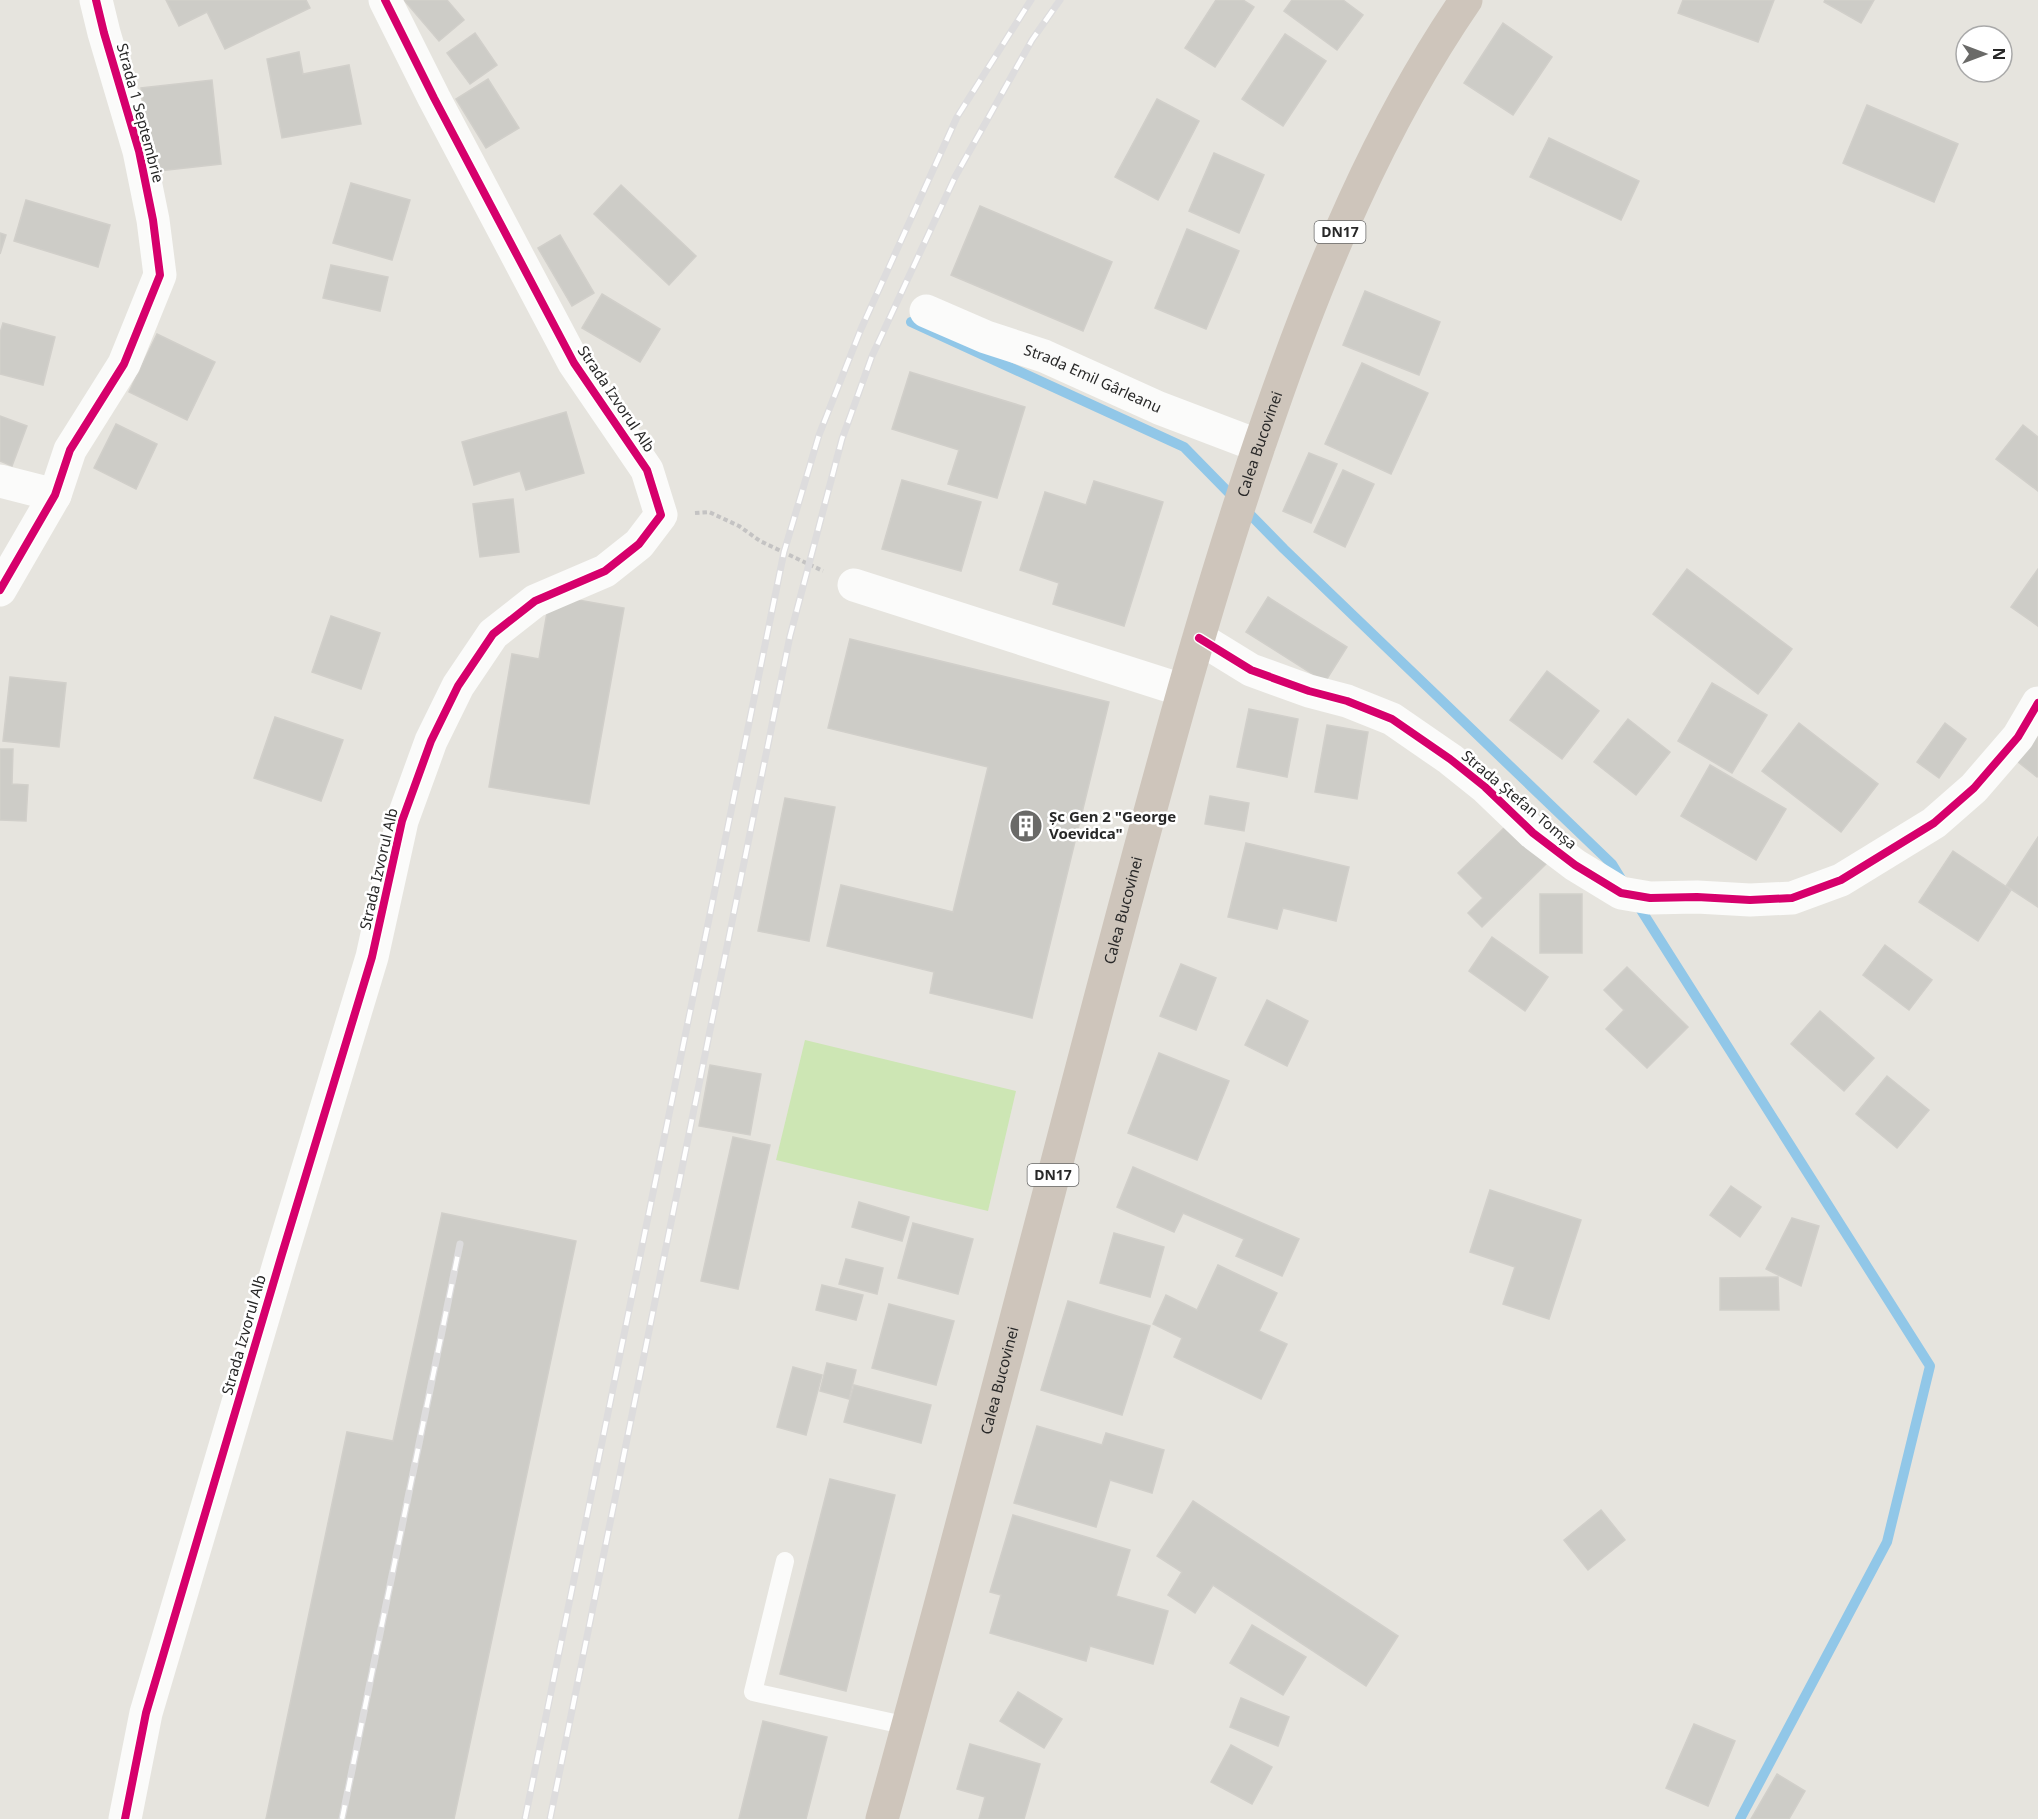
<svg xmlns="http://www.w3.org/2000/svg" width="2038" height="1819" font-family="'Noto Sans',sans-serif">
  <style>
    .pitch { fill: #cde6b4 }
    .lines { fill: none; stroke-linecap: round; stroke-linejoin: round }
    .stream { stroke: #91c7e8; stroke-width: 10 }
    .building { fill: #cdccc7; stroke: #d1cfca; stroke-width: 1.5 }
    .path { stroke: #c4c3c3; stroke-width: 4; stroke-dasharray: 4.5 3; stroke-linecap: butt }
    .lane { stroke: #fbfbfa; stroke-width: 18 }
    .street { stroke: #fbfbfa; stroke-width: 33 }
    .highway { stroke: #cec5bb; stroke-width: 33 }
    .rail-casing { stroke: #dddcdd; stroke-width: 7 }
    .rail { stroke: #fff; stroke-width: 4.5; stroke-dasharray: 14; stroke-linecap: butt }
    .cycleway-casing { stroke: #fff; stroke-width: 11 }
    .cycleway { stroke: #d6006c; stroke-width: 8 }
    .labels { text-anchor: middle; stroke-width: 5; stroke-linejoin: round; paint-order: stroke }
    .shield { fill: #fff; stroke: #686868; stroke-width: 1.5 }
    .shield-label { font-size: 14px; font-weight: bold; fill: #282828 }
    .street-label { font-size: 15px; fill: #282828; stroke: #fff }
    .poi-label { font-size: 15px; font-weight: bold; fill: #282828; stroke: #fff; text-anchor: start }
  </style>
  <rect width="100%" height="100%" fill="#e6e4de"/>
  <polygon class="pitch" points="805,1040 1016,1091 988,1211 776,1160"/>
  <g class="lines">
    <g class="stream">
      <polyline points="911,322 1184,447 1284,549 1612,864 1623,882"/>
      <polyline points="1636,902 1930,1366 1887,1542 1740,1819"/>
    </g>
  </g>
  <g class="building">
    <polygon points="166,0 306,0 310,8 225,49 207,12 179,26"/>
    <polygon points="404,0 447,0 464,20 439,41"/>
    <polygon points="1216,0 1243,0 1254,7 1215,67 1185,48"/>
    <polygon points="1292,0 1343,0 1363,15 1337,50 1284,11"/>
    <polygon points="1683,0 1774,0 1758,42 1678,13"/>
    <polygon points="1825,0 1874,0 1861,23 1824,2"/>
    <polygon points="1503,23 1552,57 1513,115 1464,83"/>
    <polygon points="475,33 497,65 470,84 447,53"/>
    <polygon points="1285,34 1326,61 1283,126 1242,99"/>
    <polygon points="299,52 303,74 349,65 361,124 282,138 267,59"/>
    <polygon points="488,79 519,128 486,148 456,99"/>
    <polygon points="212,80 221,164 150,172 141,88"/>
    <polygon points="1157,99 1199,121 1158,200 1115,177"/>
    <polygon points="1867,105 1958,144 1934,202 1843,163"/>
    <polygon points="1549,138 1639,181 1621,220 1530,177"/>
    <polygon points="1214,153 1264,175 1239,233 1189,211"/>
    <polygon points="351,183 410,200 392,260 333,243"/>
    <polygon points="621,185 696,256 669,285 594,214"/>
    <polygon points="26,200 110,225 98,267 14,241"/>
    <polygon points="980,206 1112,262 1083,331 951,275"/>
    <polygon points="1187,229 1239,251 1206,329 1155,308"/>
    <polygon points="0,233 6,235 0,254"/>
    <polygon points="560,235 594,293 572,306 538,248"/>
    <polygon points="331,265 388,277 380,311 323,298"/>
    <polygon points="1365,291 1440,322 1419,375 1343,345"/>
    <polygon points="602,294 660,329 640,362 582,328"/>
    <polygon points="3,323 55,337 43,385 0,374 0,333"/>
    <polygon points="157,334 215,362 187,420 129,392"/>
    <polygon points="1362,363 1428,393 1391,474 1325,444"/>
    <polygon points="910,372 1025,407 997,498 948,484 959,450 892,429"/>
    <polygon points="566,412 584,473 526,490 520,471 474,485 462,442"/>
    <polygon points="0,416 27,426 12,466 0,461"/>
    <polygon points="116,424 157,444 136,489 94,468"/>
    <polygon points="2023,425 2038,437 2038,491 1996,459"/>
    <polygon points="1309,453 1337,464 1311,523 1283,511"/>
    <polygon points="1343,470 1374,484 1345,547 1314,532"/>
    <polygon points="902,480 981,502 961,571 882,549"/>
    <polygon points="1094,481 1163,502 1124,626 1053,604 1059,583 1020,570 1045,492 1086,505"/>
    <polygon points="513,499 519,552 480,557 473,504"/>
    <polygon points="1687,569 1792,649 1758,694 1653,614"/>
    <polygon points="2038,569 2038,626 2011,607"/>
    <polygon points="550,595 624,608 589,804 489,787 512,654 539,659"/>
    <polygon points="1268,597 1347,647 1325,682 1246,632"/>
    <polygon points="331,616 380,633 361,689 312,672"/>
    <polygon points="850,639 1109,702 1032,1018 930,993 934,972 827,946 841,885 953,912 988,767 828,728"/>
    <polygon points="1547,671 1599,711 1562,759 1510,720"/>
    <polygon points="10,677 66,683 59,747 3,741"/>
    <polygon points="1712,683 1767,715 1732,773 1678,741"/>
    <polygon points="1249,709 1298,719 1287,777 1237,767"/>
    <polygon points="2038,715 2038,776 2037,777 2008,754"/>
    <polygon points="275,717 343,740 321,801 254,778"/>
    <polygon points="1628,719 1670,752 1636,795 1594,762"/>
    <polygon points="1799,723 1878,784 1841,832 1762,771"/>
    <polygon points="1945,723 1966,739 1939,778 1917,762"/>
    <polygon points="1327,725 1368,732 1357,799 1315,792"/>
    <polygon points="0,749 13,749 12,784 28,785 26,821 0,820"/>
    <polygon points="1710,765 1786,809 1756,860 1681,816"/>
    <polygon points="1210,796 1249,803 1244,831 1205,824"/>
    <polygon points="785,798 835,807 809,941 758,931"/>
    <polygon points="1508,824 1546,864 1482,927 1468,913 1483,898 1458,873"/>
    <polygon points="2038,837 2038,907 2006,886"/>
    <polygon points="1246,843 1349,867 1336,921 1283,908 1277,929 1228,917"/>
    <polygon points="1953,851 2011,890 1978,941 1919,902"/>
    <rect x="1540" y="894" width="42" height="59"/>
    <polygon points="1492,937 1548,977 1525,1011 1469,971"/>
    <polygon points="1885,945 1932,980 1909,1010 1863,975"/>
    <polygon points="1181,964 1216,978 1196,1030 1160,1016"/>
    <polygon points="1627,967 1688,1027 1647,1068 1606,1029 1624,1010 1604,990"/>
    <polygon points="1267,1000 1308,1021 1287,1066 1245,1045"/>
    <polygon points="1820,1011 1874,1058 1844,1091 1791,1044"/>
    <polygon points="1159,1053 1229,1081 1197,1160 1128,1133"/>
    <polygon points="710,1065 761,1074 750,1135 699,1126"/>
    <polygon points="1887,1076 1929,1110 1897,1148 1856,1114"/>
    <polygon points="733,1137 770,1145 738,1289 701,1281"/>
    <polygon points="1133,1167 1299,1239 1282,1276 1236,1256 1244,1239 1183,1213 1174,1232 1117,1207"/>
    <polygon points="1731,1186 1761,1207 1740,1237 1710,1215"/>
    <polygon points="1490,1190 1581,1220 1549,1319 1503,1304 1515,1267 1470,1252"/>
    <polygon points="859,1202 909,1217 902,1241 852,1227"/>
    <polygon points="442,1213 576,1241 454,1819 266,1819 347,1432 393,1441"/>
    <polygon points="1792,1218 1819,1226 1801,1286 1766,1269"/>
    <polygon points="913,1223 973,1239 958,1294 898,1278"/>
    <polygon points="1114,1233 1164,1247 1150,1297 1100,1283"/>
    <polygon points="846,1259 883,1268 877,1294 839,1284"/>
    <polygon points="1218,1265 1277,1293 1259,1331 1287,1344 1261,1399 1174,1357 1182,1338 1153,1324 1166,1295 1197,1310"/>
    <polygon points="1778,1277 1779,1310 1720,1310 1720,1278"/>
    <polygon points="822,1285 863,1295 856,1320 816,1310"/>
    <polygon points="1068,1301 1150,1326 1122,1415 1041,1390"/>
    <polygon points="889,1304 954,1321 936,1385 872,1368"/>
    <polygon points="827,1363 856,1370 849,1399 820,1391"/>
    <polygon points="793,1367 822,1375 806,1435 777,1427"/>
    <polygon points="854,1385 931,1405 921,1443 844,1422"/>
    <polygon points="1037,1426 1102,1445 1106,1433 1164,1450 1152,1493 1110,1480 1096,1527 1014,1503"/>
    <polygon points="830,1479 895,1495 846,1691 780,1674"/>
    <polygon points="1193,1501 1398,1636 1366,1686 1213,1585 1195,1613 1168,1595 1182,1572 1157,1556"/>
    <polygon points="1601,1510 1625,1540 1588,1570 1564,1540"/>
    <polygon points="1013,1515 1130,1550 1116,1596 1168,1611 1153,1664 1090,1646 1086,1661 990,1633 1001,1595 990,1592"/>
    <polygon points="1252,1625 1306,1657 1283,1695 1230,1663"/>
    <polygon points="1018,1692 1062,1719 1044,1748 1000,1721"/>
    <polygon points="1241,1698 1289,1717 1278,1746 1230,1727"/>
    <polygon points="763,1721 827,1737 806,1819 739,1819"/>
    <polygon points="1694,1724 1735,1741 1708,1806 1666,1788"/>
    <polygon points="970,1744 1040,1764 1024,1819 979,1819 985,1797 957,1789"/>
    <polygon points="1231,1745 1272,1767 1252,1804 1211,1782"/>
    <polygon points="1777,1774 1805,1791 1789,1819 1751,1819"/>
  </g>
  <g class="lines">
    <polyline class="path" points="695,513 709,512 739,526 760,541 823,571"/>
    <polyline class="lane" points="785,1561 753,1692 908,1726"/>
    <g class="street">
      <path id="s1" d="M926 311 986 337 1044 356 1159 408 1259 446"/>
      <polyline points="0,481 55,495"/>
      <polyline points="854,585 1182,690"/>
      <polyline points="0,590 55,495 70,450 124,364 160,275 153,220 139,151 104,33 96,0"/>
      <polyline points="1199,638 1251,670 1309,691 1347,701 1392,719 1450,759 1485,787 1533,833 1575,865 1621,893 1650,898 1697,897 1750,900 1792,898 1841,880 1934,823 1974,788 2018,737 2038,703"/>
      <polyline points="125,1819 146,1713 282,1254 372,957 402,821 431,741 458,686 493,634 535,601 605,571 639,544 661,515 647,470 574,363 434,98 385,0"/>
    </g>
    <path class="highway" id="s2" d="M882 1819C971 1500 1051 1179 1137 860 1177 711 1218 563 1269 417 1319 272 1379 127 1466 0"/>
    <defs>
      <g id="rail">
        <polyline points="342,1819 460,1244"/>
        <polyline points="525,1819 784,552 819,435 861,329 957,117 1031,0"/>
        <polyline points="550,1819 790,636 842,439 872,356 955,177 1032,40 1060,0"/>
      </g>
    </defs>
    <use href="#rail" class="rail-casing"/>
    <use href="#rail" class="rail"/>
    <defs>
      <g id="cycleway">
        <polyline points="0,590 55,495 70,450 124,364 160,275 153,220 139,151 104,33 96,0"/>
        <polyline points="1199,638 1251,670 1309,691 1347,701 1392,719 1450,759 1485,787 1533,833 1575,865 1621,893 1650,898 1697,897 1750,900 1792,898 1841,880 1934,823 1974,788 2018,737 2038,703"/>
        <polyline points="125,1819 146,1713 282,1254 372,957 402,821 431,741 458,686 493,634 535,601 605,571 639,544 661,515 647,470 574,363 434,98 385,0"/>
      </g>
    </defs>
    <use href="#cycleway" class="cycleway-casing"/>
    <use href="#cycleway" class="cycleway"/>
  </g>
  <defs>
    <symbol id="building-disc" viewBox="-11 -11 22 22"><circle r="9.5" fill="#6a6a68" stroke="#fff"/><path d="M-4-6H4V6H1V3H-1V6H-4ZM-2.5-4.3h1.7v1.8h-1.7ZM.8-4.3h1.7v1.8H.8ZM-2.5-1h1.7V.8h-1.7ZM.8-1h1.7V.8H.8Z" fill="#fff"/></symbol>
  </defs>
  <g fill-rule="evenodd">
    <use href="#building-disc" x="1007" y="807" width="38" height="38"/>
  </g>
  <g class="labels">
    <g class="shield">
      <rect x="1314.5" y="221" width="51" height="22" rx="4.5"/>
      <rect x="1027.5" y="1164" width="51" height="22" rx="4.5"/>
    </g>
    <g class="shield-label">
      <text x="1340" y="237">DN17</text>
      <text x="1053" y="1180">DN17</text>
    </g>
    <g class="street-label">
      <text transform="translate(140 113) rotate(75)" y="5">Strada 1 Septembrie</text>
      <text dy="5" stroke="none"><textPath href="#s1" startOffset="180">Strada Emil Gârleanu</textPath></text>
      <text transform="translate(616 399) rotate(56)" y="5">Strada Izvorul Alb</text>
      <text dy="5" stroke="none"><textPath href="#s2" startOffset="1426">Calea Bucovinei</textPath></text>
      <text transform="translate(1519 800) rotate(40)" y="5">Strada Ștefan Tomșa</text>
      <text transform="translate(379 869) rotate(-77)" y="5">Strada Izvorul Alb</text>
      <text dy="5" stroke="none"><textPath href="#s2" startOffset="940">Calea Bucovinei</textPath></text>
      <text transform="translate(244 1335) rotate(-74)" y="5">Strada Izvorul Alb</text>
      <text dy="5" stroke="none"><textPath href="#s2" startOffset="454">Calea Bucovinei</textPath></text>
    </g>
    <g class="poi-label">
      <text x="1049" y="822">Șc Gen 2 "George<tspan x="1049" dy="17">Voevidca"</tspan></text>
    </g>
  </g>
  <g transform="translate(1984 54) rotate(90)"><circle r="28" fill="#ffffff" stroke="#a9a9a9" stroke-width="1.5"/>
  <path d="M0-4.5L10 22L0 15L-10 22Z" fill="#6a6a68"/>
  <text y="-9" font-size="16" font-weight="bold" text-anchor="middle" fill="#282828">N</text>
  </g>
</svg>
